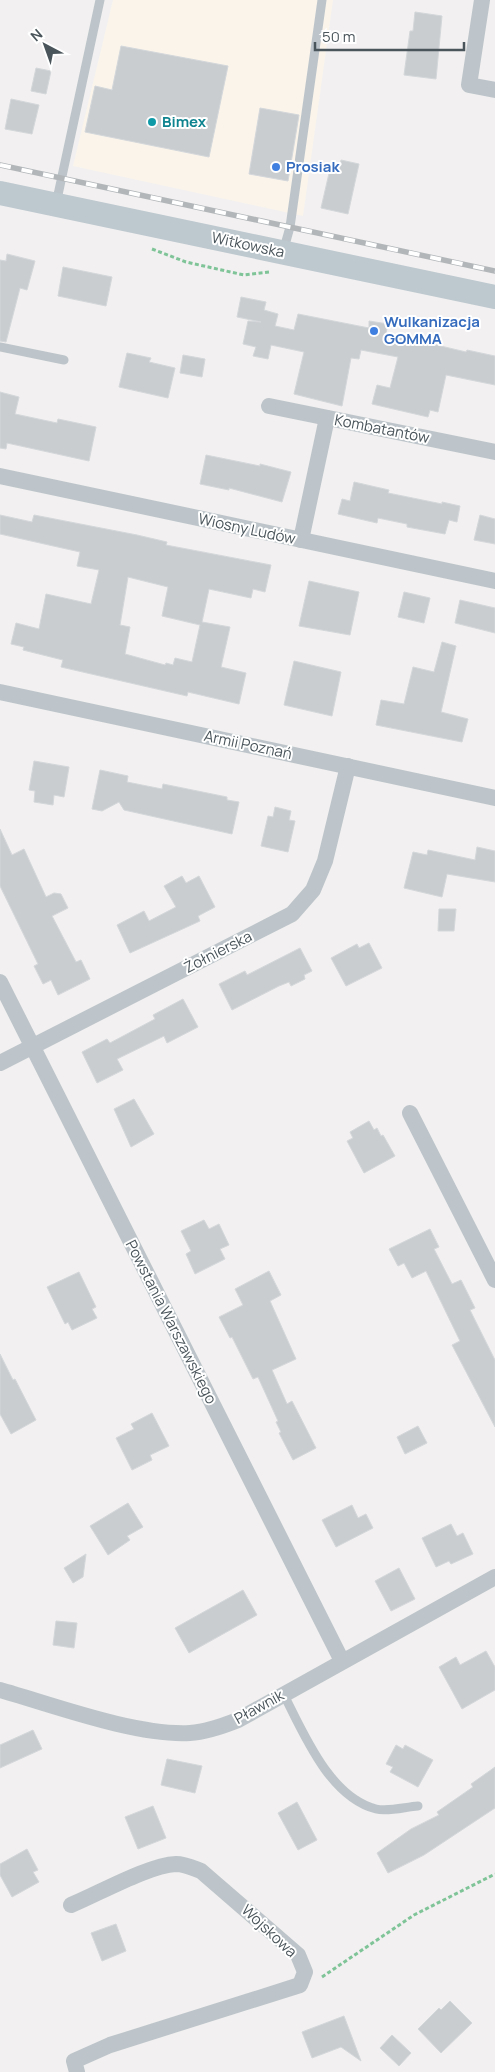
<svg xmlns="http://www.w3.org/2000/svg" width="495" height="2072" font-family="Manrope,sans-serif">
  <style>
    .commercial { fill: #faf4eb }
    .building { fill: #cacdd0; stroke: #d4d7da; fill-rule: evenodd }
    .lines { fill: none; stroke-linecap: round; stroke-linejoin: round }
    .path { stroke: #7fc498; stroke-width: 3; stroke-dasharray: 4 2.5; stroke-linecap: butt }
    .lane { stroke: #bdc5ca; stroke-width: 9 }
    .street { stroke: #bdc5ca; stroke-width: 16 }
    .secondary { stroke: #bdc8cf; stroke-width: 24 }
    .rail-casing { stroke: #b2b6b9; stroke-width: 5.5 }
    .rail { stroke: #fff; stroke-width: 4; stroke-dasharray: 11; stroke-linecap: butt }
    .culture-dot { fill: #0f9aa8; stroke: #fff; stroke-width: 2 }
    .shop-dot { fill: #3f7fe0; stroke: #fff; stroke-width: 2 }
    .labels { text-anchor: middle; stroke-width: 4; stroke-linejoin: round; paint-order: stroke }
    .culture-label { font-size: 15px; font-weight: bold; fill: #0d838f; stroke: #fff; text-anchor: start }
    .shop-label { font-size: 15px; font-weight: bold; fill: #366cbe; stroke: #fff; text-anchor: start }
    .street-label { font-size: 15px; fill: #4a555b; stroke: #fff }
  </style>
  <rect width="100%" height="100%" fill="#f2f0f0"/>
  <polygon class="commercial" points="113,0 333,0 303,216 73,166"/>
  <g class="building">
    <polygon points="415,12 442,16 436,79 404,75 410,31 413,31"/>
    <polygon points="121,46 228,66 209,157 85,132 95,86 112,90"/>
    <polygon points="36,68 51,71 46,94 31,91"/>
    <polygon points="11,99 39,105 32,134 5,129"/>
    <polygon points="260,108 299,115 288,181 249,174"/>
    <polygon points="341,160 359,164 348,214 321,208 330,169 339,171"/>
    <polygon points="7,254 35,261 27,290 20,288 6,342 0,341 0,260 6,261"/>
    <polygon points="63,267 112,277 106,306 58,296"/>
    <polygon points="241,297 266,302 264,310 278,314 275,326 294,330 298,314 369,328 369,321 388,324 386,333 466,352 467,350 495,356 495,385 446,375 438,412 430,410 428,417 372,404 377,385 390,388 398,357 361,350 359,359 351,358 342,406 294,394 304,352 271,345 268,359 253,356 256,347 243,344 248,321 261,322 237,317"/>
    <polygon points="127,353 151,358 149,362 175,368 168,398 119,387"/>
    <polygon points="183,355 205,359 202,377 180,373"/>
    <polygon points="0,392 19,397 15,414 57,423 58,419 96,427 89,461 7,443 6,449 0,448"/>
    <polygon points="206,455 260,466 260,464 291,472 282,502 229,488 229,490 200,484"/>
    <polygon points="354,482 389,490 388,493 442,504 442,502 460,506 457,522 449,520 445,534 407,527 407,524 378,518 377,523 338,514 342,499 350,501"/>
    <path d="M0 515 32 522 34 515 137 535 167 542 166 545 271 565 265 592 253 589 251 598 209 589 202 622 230 627 221 667 246 673 239 704 188 692 187 696 61 667 63 660 23 650 24 647 11 644 16 623 39 629 46 594 91 604 99 570 77 566 80 552 0 534ZM128 577 168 587 162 616 200 625 192 662 175 658 173 665 166 663 165 665 125 654 130 627 120 625Z"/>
    <polygon points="480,515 495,519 495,544 474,540"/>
    <polygon points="309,581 359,592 350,635 299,626"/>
    <polygon points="404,592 430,598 424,623 398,617"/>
    <polygon points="460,600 495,608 495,633 455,623"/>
    <polygon points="442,642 456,646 441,712 468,719 462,742 376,725 381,700 404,704 413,667 434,672"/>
    <polygon points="294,661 341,672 332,716 284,705"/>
    <polygon points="34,761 69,767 64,797 54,795 53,805 34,802 35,791 29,790"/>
    <polygon points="100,770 128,776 127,782 162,789 163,784 227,797 227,800 239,802 232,834 124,810 119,802 102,811 92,809"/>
    <polygon points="275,807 291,811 289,820 295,821 288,852 261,846 268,816 273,817"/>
    <polygon points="0,829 12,855 24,849 46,897 54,893 61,894 68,908 52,916 76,962 81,960 90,979 58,995 51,980 43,984 34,966 38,964 0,886"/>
    <polygon points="477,847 495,851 495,882 447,874 442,897 404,888 413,852 427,855 428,850 475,860"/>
    <polygon points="182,876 186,883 199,876 215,907 198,916 200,921 130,953 117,925 144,911 149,921 176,907 164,886"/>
    <polygon points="439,909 456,909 454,931 438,931"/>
    <polygon points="369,943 382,968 346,986 331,958 357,944 359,948"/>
    <polygon points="300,948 312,971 304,975 305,979 291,986 289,982 279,986 232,1010 219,984 245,971 247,975"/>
    <polygon points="183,999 198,1027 167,1043 164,1036 117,1059 123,1070 97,1083 82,1052 107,1039 110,1043 155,1019 153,1015"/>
    <polygon points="134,1099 154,1134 131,1147 114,1109"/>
    <polygon points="369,1121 374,1130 377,1128 381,1136 383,1135 395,1156 364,1173 347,1141 353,1138 350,1132"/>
    <polygon points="204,1220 209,1229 219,1224 229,1245 220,1249 225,1259 195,1274 186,1254 191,1251 181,1231"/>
    <polygon points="430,1229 439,1247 434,1249 452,1284 461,1280 475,1308 470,1310 495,1360 495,1427 452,1345 460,1341 426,1271 412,1278 404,1263 398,1266 389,1249"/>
    <polygon points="269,1271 281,1295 270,1301 296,1359 272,1370 287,1404 292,1401 316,1448 293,1460 279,1433 281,1432 276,1422 278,1421 258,1377 253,1379 232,1337 230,1338 219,1317 243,1305 235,1289"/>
    <polygon points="79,1272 96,1307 92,1309 97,1318 72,1330 68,1322 65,1324 47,1287"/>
    <polygon points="0,1354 13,1380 15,1379 36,1420 11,1434 0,1414"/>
    <polygon points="152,1413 169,1446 150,1455 152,1460 132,1470 116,1438 134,1429 131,1424"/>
    <polygon points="418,1426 427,1443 405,1454 397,1437"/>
    <polygon points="128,1503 143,1527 127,1536 130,1540 108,1555 90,1526"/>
    <polygon points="352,1505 358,1518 366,1514 373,1528 336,1547 322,1520"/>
    <polygon points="451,1524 457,1536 463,1533 473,1554 451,1564 449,1561 436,1567 422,1538"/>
    <polygon points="86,1554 83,1577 73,1583 64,1568"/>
    <polygon points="399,1568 415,1599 391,1611 375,1581"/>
    <polygon points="243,1590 257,1615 189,1653 175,1628"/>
    <polygon points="56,1621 77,1623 74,1648 53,1645"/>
    <polygon points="486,1651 495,1667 495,1690 462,1709 439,1667 456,1657 460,1665"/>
    <polygon points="33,1730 42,1749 0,1768 0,1745"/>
    <polygon points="396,1745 403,1749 405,1745 433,1760 418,1787 390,1772 393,1767 386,1764"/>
    <polygon points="167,1759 202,1766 195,1793 161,1785"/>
    <polygon points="495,1767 495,1808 424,1855 388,1873 377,1853 411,1829 439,1815 437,1812 473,1787 471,1784"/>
    <polygon points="297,1802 317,1840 298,1850 278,1813"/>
    <polygon points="153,1806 166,1838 138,1849 125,1817"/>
    <polygon points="27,1849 38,1870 33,1872 39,1882 12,1897 0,1875 0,1864"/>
    <polygon points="116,1924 126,1951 102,1961 91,1933"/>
    <polygon points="450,2001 472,2023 441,2053 418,2029 439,2008 441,2010"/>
    <polygon points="344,2016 361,2061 341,2047 312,2058 302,2032"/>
    <polygon points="392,2035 411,2053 399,2066 380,2048"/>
  </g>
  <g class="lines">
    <g class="path">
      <polyline points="152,249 186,262 244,275 269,272"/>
      <polyline points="322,1977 414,1915 495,1874"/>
    </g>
    <g class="lane">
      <polyline points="56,204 100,0"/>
      <polyline points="283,252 290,227 322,0"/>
      <polyline points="0,347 64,360"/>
      <path d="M283 1693C303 1732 329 1797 376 1809 388 1812 405 1807 418 1806"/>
    </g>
    <g class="street">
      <polyline points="482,0 469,85 495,90"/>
      <polyline points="269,406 495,452"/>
      <polyline points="0,476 495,581"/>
      <polyline points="301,540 327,418"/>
      <polyline points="0,692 495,798"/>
      <polyline points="0,982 342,1661"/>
      <polyline points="0,1063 292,914 313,890 325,861 348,766"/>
      <polyline points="410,1113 495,1280"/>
      <path d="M0 1690C53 1705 136 1736 190 1733 206 1732 223 1726 238 1720L495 1577"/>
      <path d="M71 1905C98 1894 149 1865 176 1864 185 1864 193 1868 201 1871L298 1955 305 1972 300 1985 110 2045 74 2061 77 2072"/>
    </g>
    <polyline class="secondary" points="0,193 495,297"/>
    <defs>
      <polyline id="rail" points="0,165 495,271"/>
    </defs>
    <use href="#rail" class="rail-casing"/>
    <use href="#rail" class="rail"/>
  </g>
  <circle class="culture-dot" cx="152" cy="122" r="5"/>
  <g class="shop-dot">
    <circle cx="276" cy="167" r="5"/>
    <circle cx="374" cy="331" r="5"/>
  </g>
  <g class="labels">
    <g class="culture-label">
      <text x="162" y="127">Bimex</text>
    </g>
    <g class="shop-label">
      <text x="286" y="172">Prosiak</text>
      <text x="384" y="327">Wulkanizacja<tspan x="384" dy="17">GOMMA</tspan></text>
    </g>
    <g class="street-label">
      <text transform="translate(248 245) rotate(12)" y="5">Witkowska</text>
      <text transform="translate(382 429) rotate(11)" y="5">Kombatantów</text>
      <text transform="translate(247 529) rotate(12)" y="5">Wiosny Ludów</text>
      <text transform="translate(248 745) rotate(12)" y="5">Armii Poznań</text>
      <text transform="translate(218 952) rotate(-27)" y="5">Żołnierska</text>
      <text transform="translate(171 1322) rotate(63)" y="5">Powstania Warszawskiego</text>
      <text transform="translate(259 1707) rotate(-29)" y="5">Pławnik</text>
      <text transform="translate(269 1931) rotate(43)" y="5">Wojskowa</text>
    </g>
  </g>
  <g transform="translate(45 45) rotate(319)" stroke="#ffffff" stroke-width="4" paint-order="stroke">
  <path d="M0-4L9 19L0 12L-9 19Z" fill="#4a555b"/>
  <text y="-8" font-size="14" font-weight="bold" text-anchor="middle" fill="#4a555b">N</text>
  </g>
  <path d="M315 42v8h149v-8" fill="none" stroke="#4a555b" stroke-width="2.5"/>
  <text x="322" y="42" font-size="15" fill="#4a555b" stroke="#ffffff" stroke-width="4" paint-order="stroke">50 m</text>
</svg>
